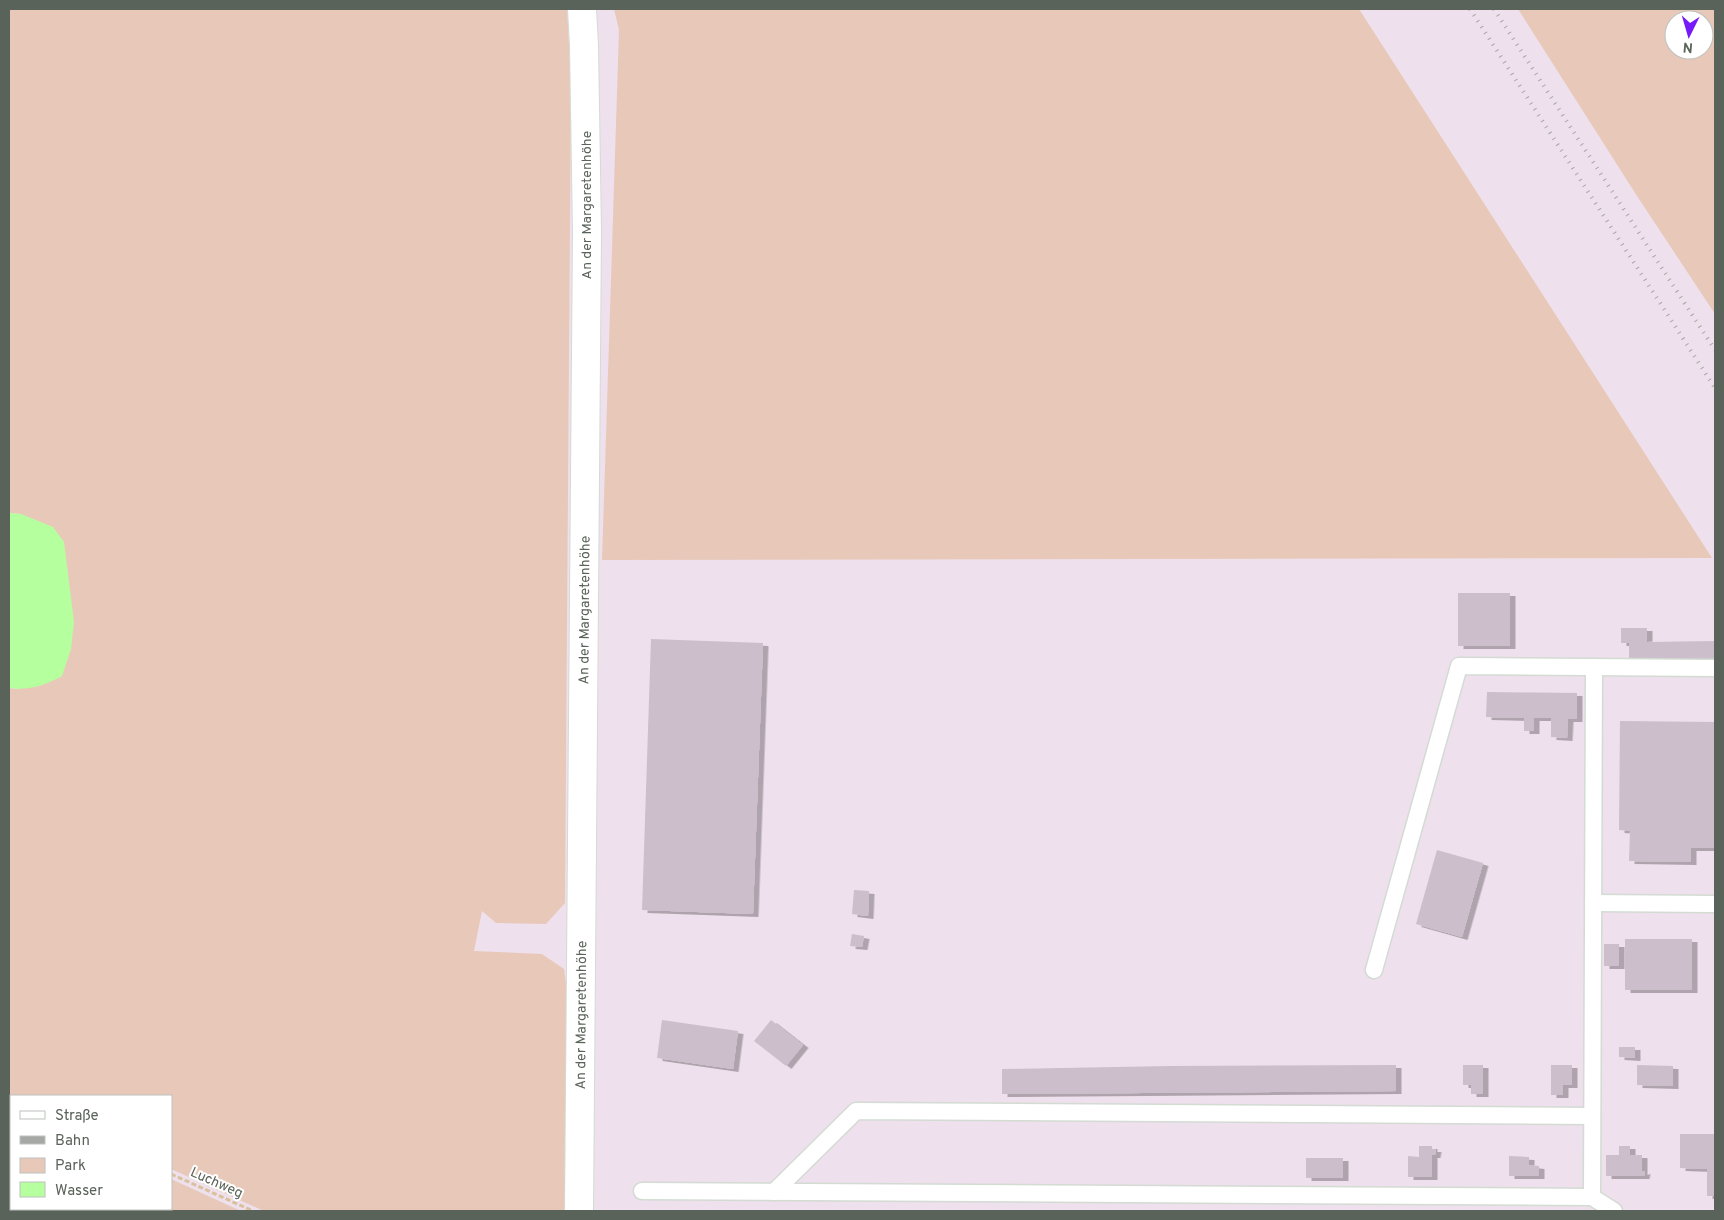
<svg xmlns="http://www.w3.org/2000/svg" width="1724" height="1220" font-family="Overpass,sans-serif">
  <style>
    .green { fill: #e8c9b9; fill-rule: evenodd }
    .water { fill: #b5ff9e }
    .building { fill: #ccbfcb; filter: url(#shadow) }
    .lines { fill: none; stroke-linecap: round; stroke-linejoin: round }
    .service-casing { stroke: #d3dbd3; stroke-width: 19 }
    .minor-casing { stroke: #d3dbd3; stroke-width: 30 }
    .path { stroke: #dbc19b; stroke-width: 3; stroke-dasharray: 5 2.5; stroke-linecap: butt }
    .service { stroke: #fff; stroke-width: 16 }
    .minor { stroke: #fff; stroke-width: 28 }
    .rail { stroke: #a6a8a5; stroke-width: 4; stroke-dasharray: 1 6; stroke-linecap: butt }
    .labels { text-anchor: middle; stroke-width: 4; stroke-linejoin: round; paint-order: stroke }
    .street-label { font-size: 14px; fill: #5a6359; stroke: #fff }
  </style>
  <defs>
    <filter id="shadow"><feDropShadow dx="5.5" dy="3" stdDeviation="0" flood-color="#0004"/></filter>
  </defs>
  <rect width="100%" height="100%" fill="#eee0ec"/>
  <g class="green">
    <polygon points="9,9 567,9 571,79 565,903 546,924 496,923 482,911 474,951 542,954 564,969 571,1019 569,1211 264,1211 171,1169 171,1096 9,1095 9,688 18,689 21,514 9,513"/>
    <polygon points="614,9 1359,9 1712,558 602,560 619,30"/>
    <path d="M1518 9H1715V314L1637 196ZM1674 20H1704V50H1674Z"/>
    <polygon points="9,1105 11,1107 11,1209 171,1209 171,1179 241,1211 9,1211"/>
  </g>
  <path class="water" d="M9 513 21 514 53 527 64 542 74 622 71 649 62 676C46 685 28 691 9 688Z"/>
  <g class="building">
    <rect x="1458" y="593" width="52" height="53"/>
    <polygon points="1621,628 1647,628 1647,642 1715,641 1715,662 1629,662 1629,643 1621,643"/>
    <polygon points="651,639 763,643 753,914 642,910"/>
    <polygon points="1487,692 1577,693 1577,719 1568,719 1567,738 1551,737 1551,718 1534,718 1534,731 1524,731 1524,718 1486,717"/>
    <polygon points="1620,721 1715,722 1715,848 1691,848 1691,862 1629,861 1630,831 1619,830"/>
    <polygon points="1437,850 1483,863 1462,937 1416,924"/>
    <polygon points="854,890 869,891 868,916 852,914"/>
    <polygon points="852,934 864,936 862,947 850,946"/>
    <rect x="1625" y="939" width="67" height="51"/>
    <rect x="1604" y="944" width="15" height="22"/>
    <polygon points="662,1020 738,1031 733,1069 657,1058"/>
    <polygon points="771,1020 803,1045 786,1066 754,1041"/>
    <polygon points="1619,1047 1635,1047 1635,1058 1619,1057"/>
    <polygon points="1396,1065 1396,1091 1002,1094 1002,1069 1170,1066"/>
    <polygon points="1463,1065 1483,1065 1483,1094 1471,1094 1471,1085 1463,1085"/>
    <polygon points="1551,1065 1572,1065 1572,1085 1563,1085 1563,1095 1551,1095"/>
    <polygon points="1637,1065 1673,1066 1673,1086 1637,1085"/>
    <polygon points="1680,1134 1715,1134 1715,1196 1707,1196 1707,1169 1680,1168"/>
    <polygon points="1419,1146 1432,1146 1432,1149 1436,1149 1435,1155 1432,1155 1432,1177 1408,1177 1408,1156 1419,1157"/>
    <polygon points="1619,1146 1630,1146 1630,1155 1642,1155 1642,1172 1645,1171 1644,1176 1606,1176 1606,1155 1619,1155"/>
    <polygon points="1509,1156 1529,1157 1529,1165 1539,1166 1539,1176 1509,1176"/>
    <rect x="1306" y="1158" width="37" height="20"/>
  </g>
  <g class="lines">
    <defs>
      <g id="service">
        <polyline points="1593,903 1715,904"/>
        <polyline points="1374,970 1459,666 1715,668"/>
        <polyline points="642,1191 1592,1197 1594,667"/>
        <polyline points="774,1192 856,1111 1592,1116"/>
        <polyline points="1592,1197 1614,1211"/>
      </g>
      <g id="minor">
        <path id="s1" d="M579 1211 587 232 584 45 582 9"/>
      </g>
    </defs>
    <use href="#service" class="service-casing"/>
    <use href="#minor" class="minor-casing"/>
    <g class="path">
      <polyline points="9,1100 11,1101"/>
      <polyline points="171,1174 253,1211"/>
    </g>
    <use href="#service" class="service"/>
    <use href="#minor" class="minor"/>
    <g class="rail">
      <polyline points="1470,9 1715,388"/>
      <polyline points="1494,9 1715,350"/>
    </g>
  </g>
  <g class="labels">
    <g class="street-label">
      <text transform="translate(586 205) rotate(-90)" y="5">An der Margaretenhöhe</text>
      <text dy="5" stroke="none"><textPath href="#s1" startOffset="601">An der Margaretenhöhe</textPath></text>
      <text dy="5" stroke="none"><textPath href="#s1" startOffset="196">An der Margaretenhöhe</textPath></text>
      <text transform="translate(217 1182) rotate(24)" y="5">Luchweg</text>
    </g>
  </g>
  <rect width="1724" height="1220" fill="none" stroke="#5a6359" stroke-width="20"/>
  <rect x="10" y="1095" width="162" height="115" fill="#ffffff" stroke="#bdc1bd"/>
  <rect x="20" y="1111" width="25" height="8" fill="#ffffff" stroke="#bdc1bd"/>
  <text x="55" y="1120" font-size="15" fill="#5a6359">Straße</text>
  <rect x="20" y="1136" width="25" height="8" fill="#a6a8a5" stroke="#bdc1bd"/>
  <text x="55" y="1145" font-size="15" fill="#5a6359">Bahn</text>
  <rect x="20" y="1158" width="25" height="15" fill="#e8c9b9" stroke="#bdc1bd"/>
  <text x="55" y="1170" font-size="15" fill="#5a6359">Park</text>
  <rect x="20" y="1182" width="25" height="15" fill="#b5ff9e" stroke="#bdc1bd"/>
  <text x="55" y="1195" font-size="15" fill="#5a6359">Wasser</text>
  <g transform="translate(1689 35) rotate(185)"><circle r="24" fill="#ffffff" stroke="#bdc1bd"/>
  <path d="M0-4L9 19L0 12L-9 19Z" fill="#761afa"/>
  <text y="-8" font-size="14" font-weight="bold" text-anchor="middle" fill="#5a6359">N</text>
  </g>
</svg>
